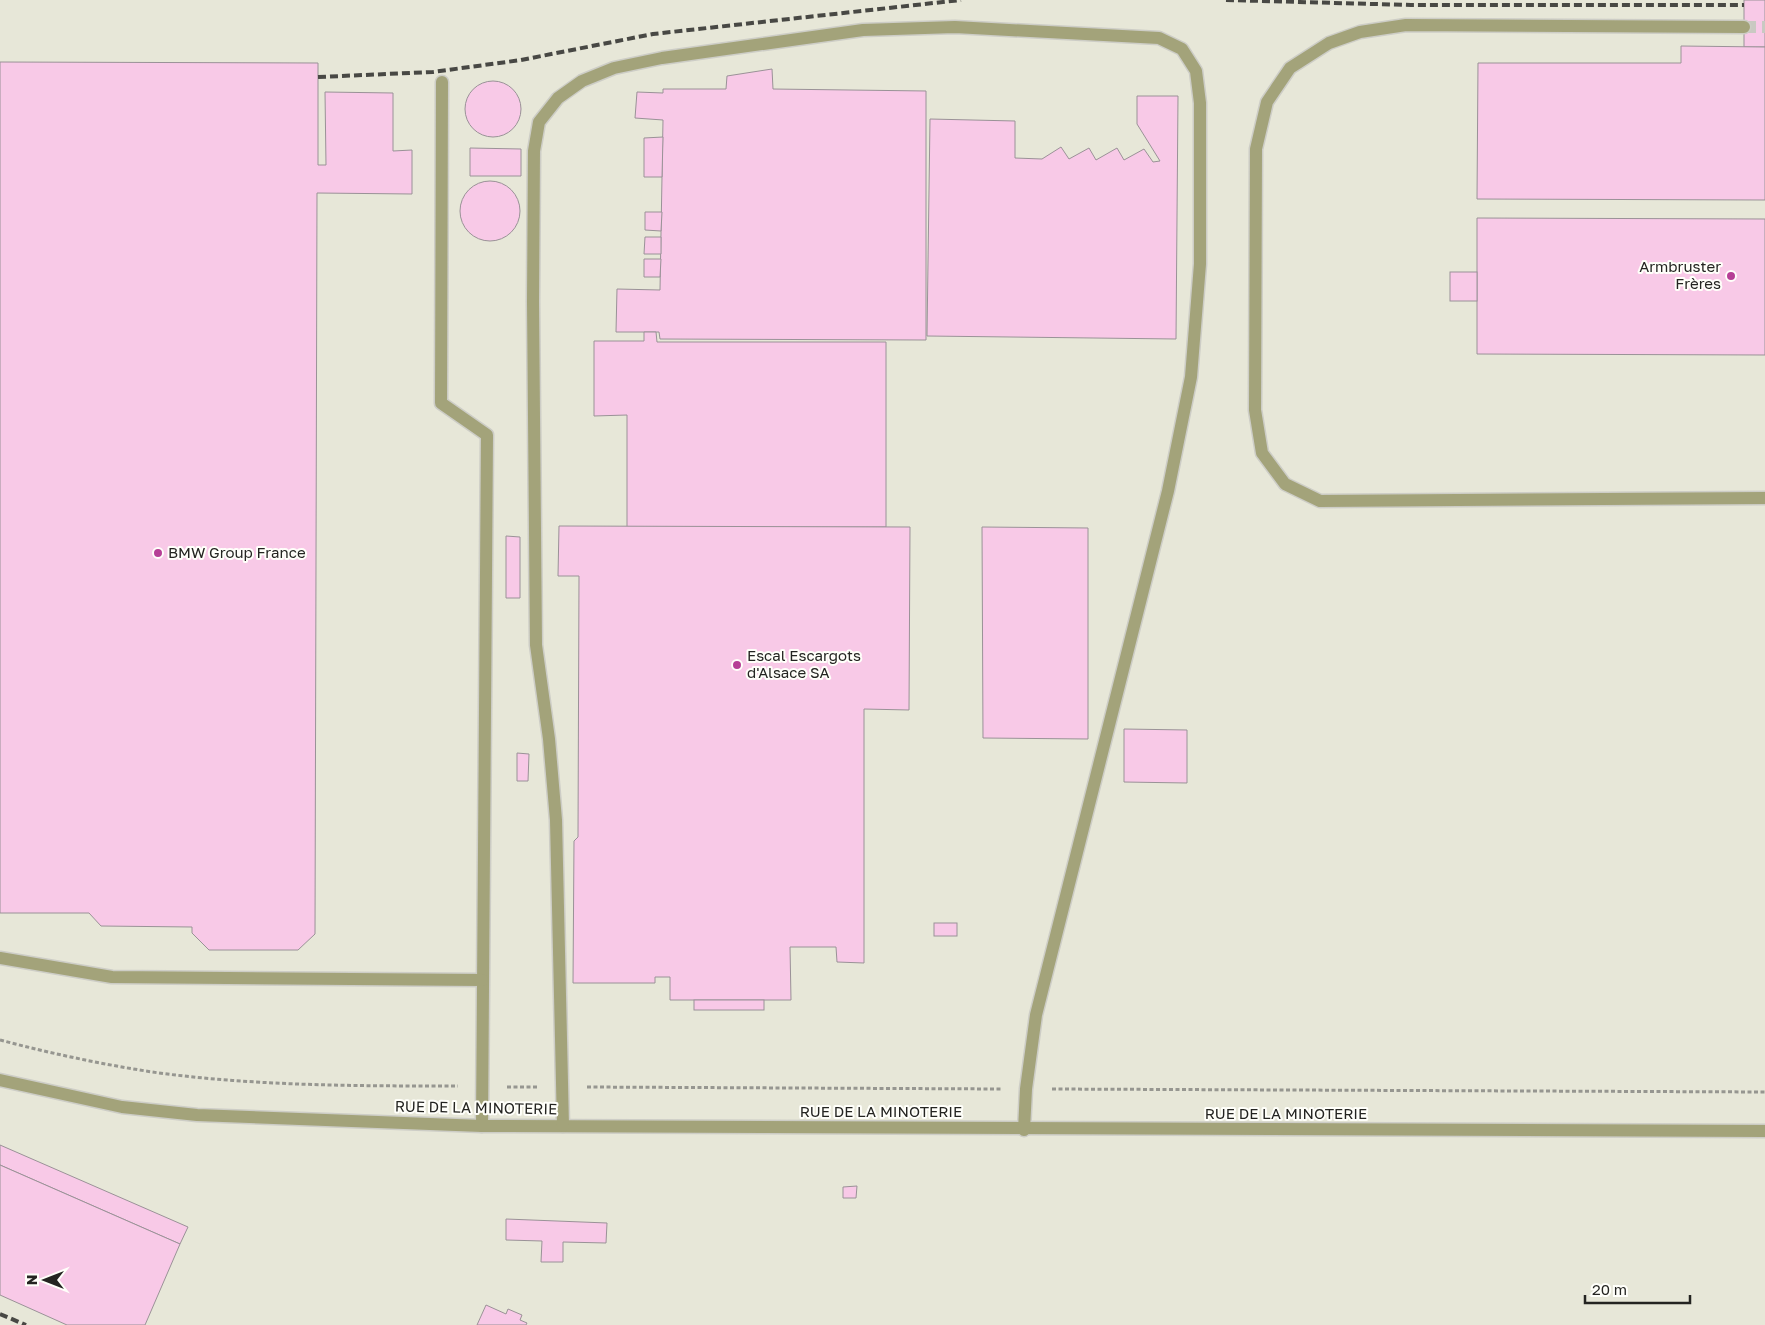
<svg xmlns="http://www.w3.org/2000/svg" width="1765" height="1325" font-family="'Golos Text',sans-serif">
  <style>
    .built { fill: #e7e7d8 }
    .building { fill: #f8c9e7; stroke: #9a9297 }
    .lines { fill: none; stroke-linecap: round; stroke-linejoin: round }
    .minor-tunnel { stroke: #c9c9c2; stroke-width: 12; stroke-dasharray: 12 6; stroke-linecap: butt }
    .minor-casing { stroke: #cdcdc6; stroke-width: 15 }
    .path { stroke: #969690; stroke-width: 3; stroke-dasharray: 4 2.5; stroke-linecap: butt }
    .minor { stroke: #a3a37a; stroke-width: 12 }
    .rail { stroke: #484844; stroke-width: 4; stroke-dasharray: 8 4; stroke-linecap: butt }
    .poi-dot { fill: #b63f96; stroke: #fffffa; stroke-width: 2 }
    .labels { text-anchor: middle; stroke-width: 4; stroke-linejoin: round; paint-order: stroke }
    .poi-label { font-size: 15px; fill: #242421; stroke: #fffffa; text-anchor: start }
    .street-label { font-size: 15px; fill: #242421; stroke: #fffffa }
  </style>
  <rect width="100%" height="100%" fill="#f2f2ea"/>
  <rect class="built" x="0" y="0" width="1765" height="1325"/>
  <g class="building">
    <rect x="1744" y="0" width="21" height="47"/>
    <polygon points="1681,46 1765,47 1765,200 1477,199 1478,63 1681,63"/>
    <polygon points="0,62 318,63 318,165 326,165 325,92 393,93 393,151 412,150 412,194 317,193 315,934 298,950 209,950 192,933 192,927 101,926 89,913 0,913"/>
    <polygon points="772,69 773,89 926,91 926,340 660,339 659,332 616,332 617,289 660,290 663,120 635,118 637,92 663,93 663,89 726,89 727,76"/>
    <circle cx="493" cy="109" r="28"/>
    <polygon points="1137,96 1178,96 1176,339 927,336 930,119 1015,121 1015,158 1042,159 1061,147 1069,159 1089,148 1096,160 1117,148 1124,160 1144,149 1153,162 1160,161 1137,124"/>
    <polygon points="663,137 662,177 644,177 644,138"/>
    <polygon points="470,148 521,149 521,176 470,176"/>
    <circle cx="490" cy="211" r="30"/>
    <polygon points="645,212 662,212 661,231 645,230"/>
    <polygon points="1477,218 1765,219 1765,355 1477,354"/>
    <polygon points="645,237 661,237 661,254 644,254"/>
    <polygon points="644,259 661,259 660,277 644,277"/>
    <rect x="1450" y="272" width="27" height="29"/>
    <polygon points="644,332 656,332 657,342 886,342 886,527 627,527 627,415 594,416 594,341 644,341"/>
    <polygon points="559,526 910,527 909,710 864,709 864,963 837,962 836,947 790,947 791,1000 670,1000 670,977 655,977 655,983 573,983 574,841 578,837 579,576 558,576"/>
    <polygon points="982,527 1088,528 1088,739 983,738"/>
    <polygon points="506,536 520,537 520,598 506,598"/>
    <polygon points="1124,729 1187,730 1187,783 1124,782"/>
    <polygon points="517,753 529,754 528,781 517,781"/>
    <rect x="934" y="923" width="23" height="13"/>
    <rect x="694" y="1000" width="70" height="10"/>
    <polygon points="0,1145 188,1227 180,1244 0,1165"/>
    <polygon points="0,1165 180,1244 145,1325 67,1325 0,1295"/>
    <polygon points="857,1186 856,1198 843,1198 843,1187"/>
    <polygon points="506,1219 607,1223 606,1243 563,1242 563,1262 541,1262 542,1241 506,1240"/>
    <polygon points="486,1305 506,1314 508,1309 522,1315 520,1320 527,1323 526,1325 477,1325"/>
  </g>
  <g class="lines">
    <polyline class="minor-tunnel" points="1744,27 1765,27"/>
    <defs>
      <g id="minor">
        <polyline points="1744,27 1406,25 1360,32 1329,43 1290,68 1267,102 1256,149 1255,410 1262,453 1285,484 1320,501 1765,498"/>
        <polyline points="442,82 441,403 487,435 482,1126"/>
        <polyline points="0,958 112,977 482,980"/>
        <polyline points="0,1080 122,1107 197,1115 482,1126 1765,1131"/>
        <polyline points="563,1126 556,820 549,739 536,645 533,302 534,151 539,122 558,98 582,81 614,68 662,58 863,30 955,27 1159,38 1182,49 1196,71 1200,103 1200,264 1191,377 1168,491 1036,1015 1026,1089 1024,1130"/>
      </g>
    </defs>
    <use href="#minor" class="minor-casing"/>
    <g class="path">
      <path d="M0 1040C53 1054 105 1065 159 1073 258 1086 358 1086 458 1086"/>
      <polyline points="507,1087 538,1087"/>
      <polyline points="587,1087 1003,1089"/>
      <polyline points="1052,1089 1765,1092"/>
    </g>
    <use href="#minor" class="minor"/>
    <g class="rail">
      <polyline points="1226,0 1411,5 1744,5"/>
      <polyline points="318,77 433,72 521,60 653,34 961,0"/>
      <polyline points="0,1314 26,1325"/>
    </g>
  </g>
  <g class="poi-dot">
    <circle cx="1731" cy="276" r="5"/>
    <circle cx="158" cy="553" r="5"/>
    <circle cx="737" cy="665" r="5"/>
  </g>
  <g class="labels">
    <g class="poi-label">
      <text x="1721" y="272" text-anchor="end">Armbruster<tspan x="1721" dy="17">Frères</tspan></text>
      <text x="168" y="558">BMW Group France</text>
      <text x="747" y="661">Escal Escargots<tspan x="747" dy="17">d'Alsace SA</tspan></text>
    </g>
    <g class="street-label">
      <text transform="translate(476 1108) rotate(1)" y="5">RUE DE LA MINOTERIE</text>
      <text x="881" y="1117">RUE DE LA MINOTERIE</text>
      <text x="1286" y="1119">RUE DE LA MINOTERIE</text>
    </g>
  </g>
  <g transform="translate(45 1280) rotate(270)" stroke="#fffffa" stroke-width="4" paint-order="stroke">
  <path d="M0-4L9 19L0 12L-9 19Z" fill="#242421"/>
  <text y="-8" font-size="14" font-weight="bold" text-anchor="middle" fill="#242421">N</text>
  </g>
  <path d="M1585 1295v8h105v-8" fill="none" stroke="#242421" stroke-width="2.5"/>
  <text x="1592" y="1295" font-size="15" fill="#242421" stroke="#fffffa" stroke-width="4" paint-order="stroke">20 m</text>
</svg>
